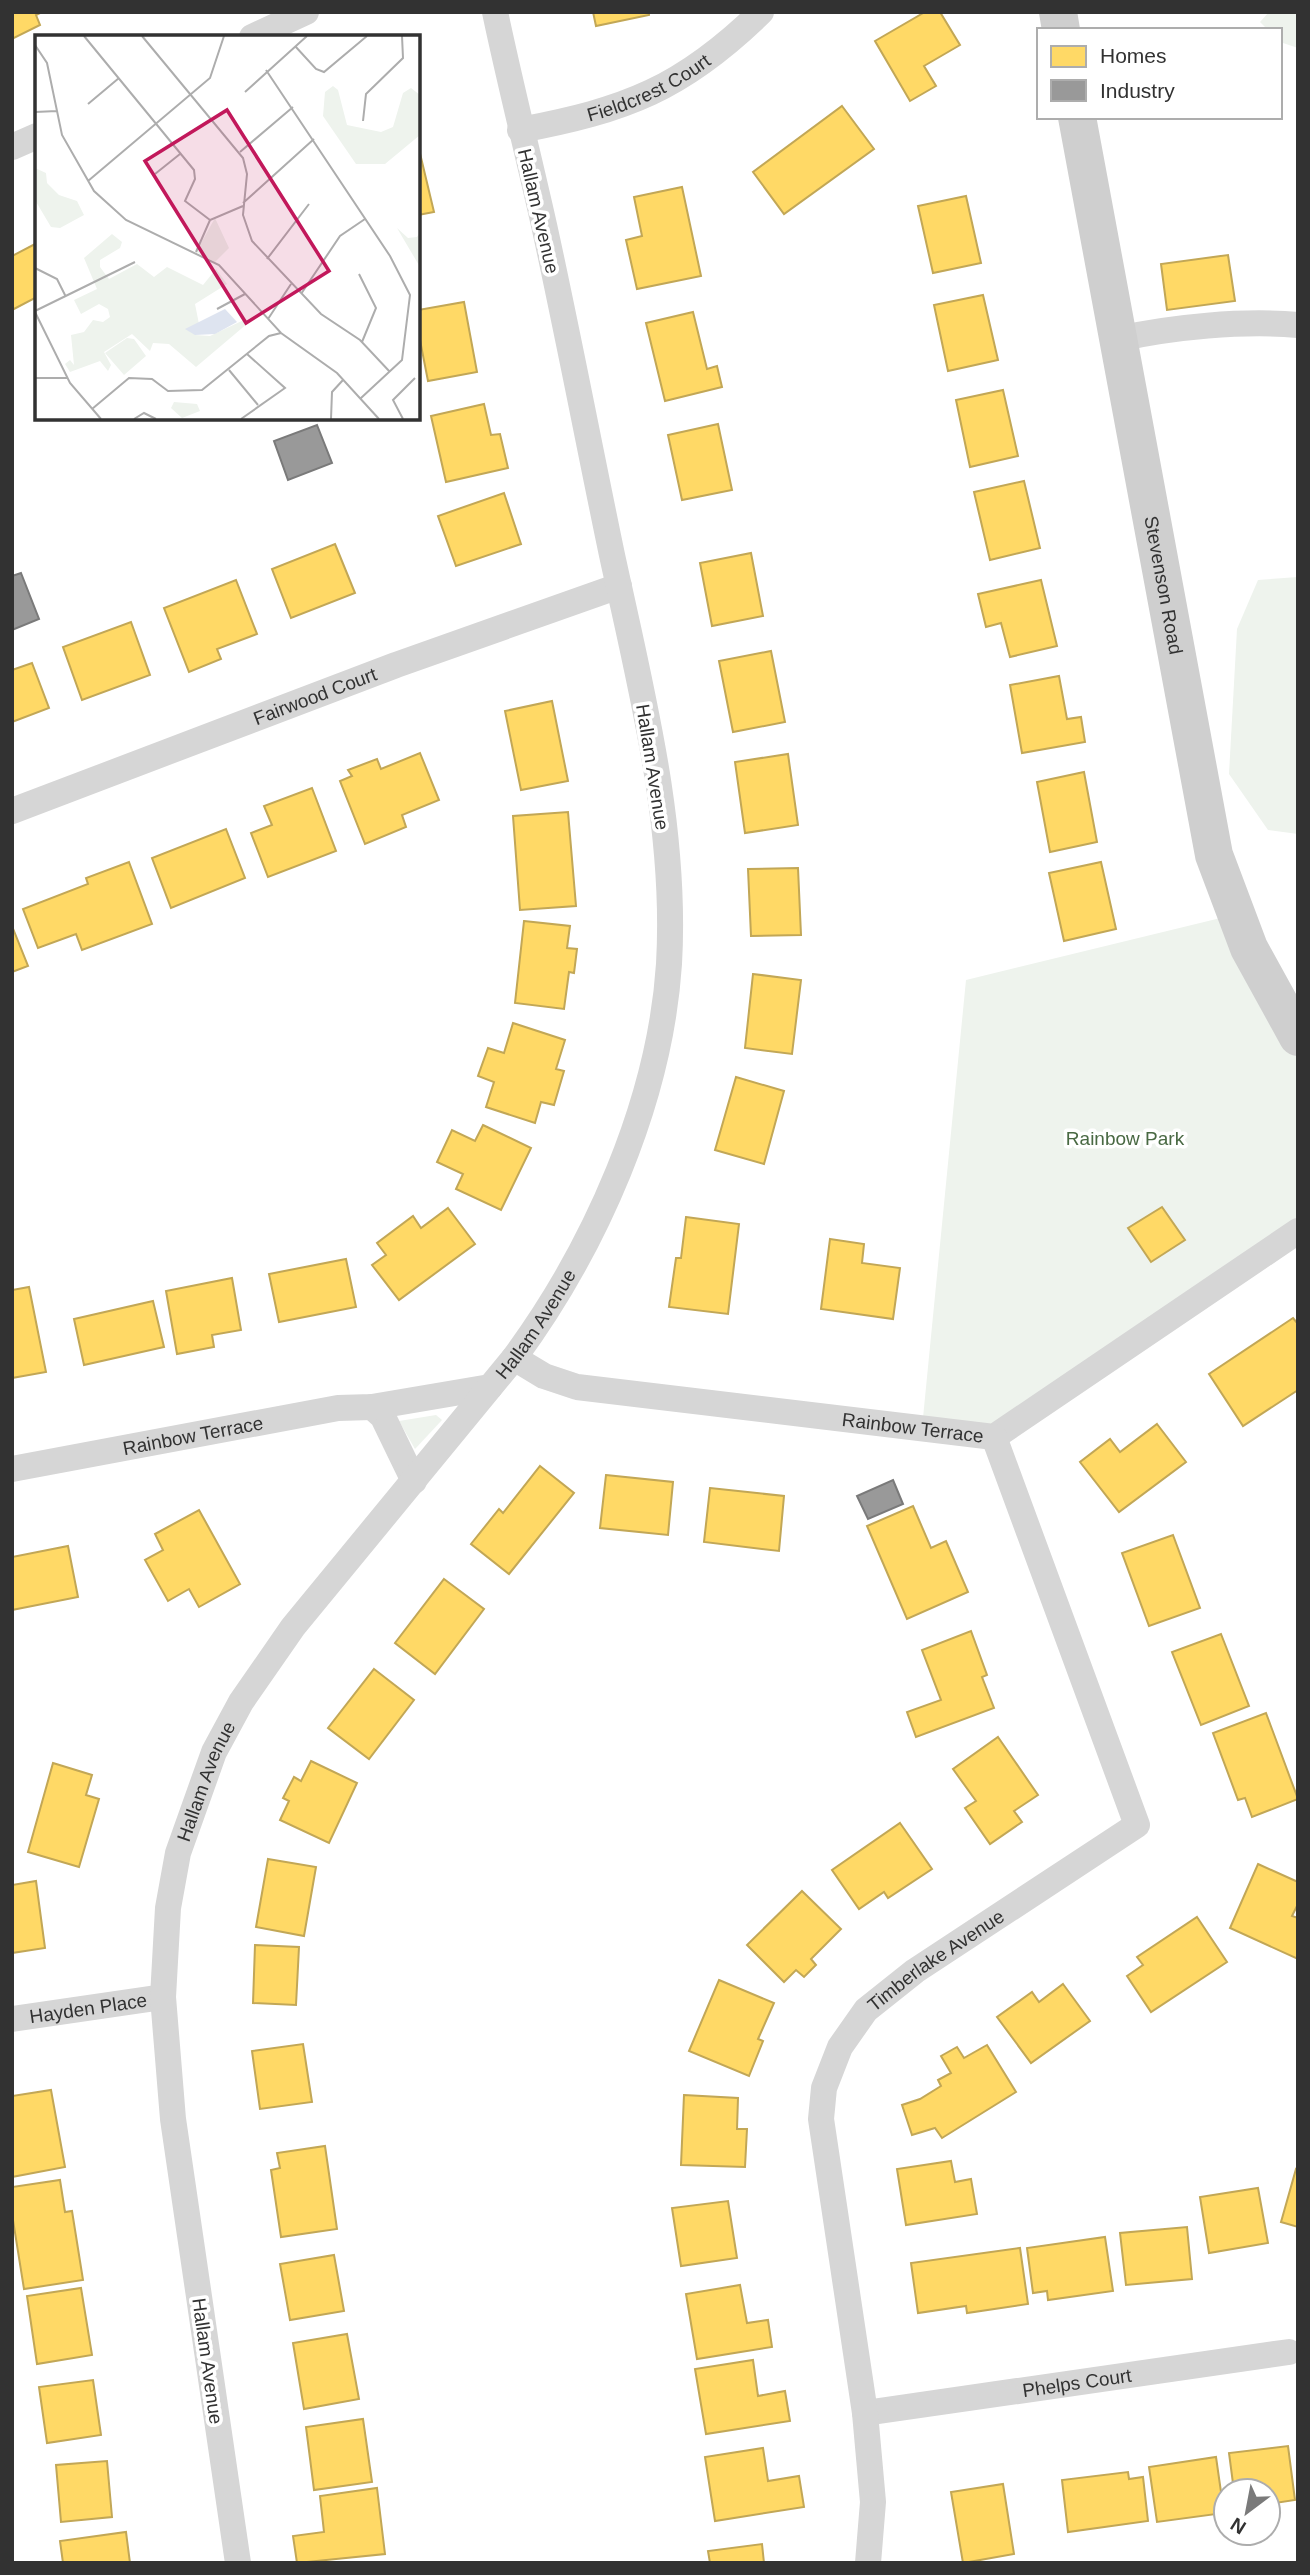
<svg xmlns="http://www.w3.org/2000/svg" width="1310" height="2575" font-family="Arial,sans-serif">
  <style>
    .green { fill: #eef3ed }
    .homes { fill: #ffd966; stroke: #c2a756; stroke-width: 2 }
    .industry { fill: #999; stroke: #7a7a7a; stroke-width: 2 }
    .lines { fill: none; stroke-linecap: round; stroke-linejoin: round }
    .street { stroke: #d6d6d6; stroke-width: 26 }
    .secondary { stroke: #cfcfcf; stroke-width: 38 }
    .labels { text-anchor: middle; stroke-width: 7; stroke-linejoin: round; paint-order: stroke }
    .street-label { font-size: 19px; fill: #323232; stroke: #fff }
    .park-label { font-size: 19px; fill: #496943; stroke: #fff }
    .inset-road { fill: none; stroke: #adadad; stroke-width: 2 }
    .view { fill: #c2185b; fill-opacity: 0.15; stroke: #c2185b; stroke-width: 3.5 }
    .inset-edge { fill: none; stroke: #323232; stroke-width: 3.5 }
  </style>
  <rect width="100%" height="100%" fill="#fff"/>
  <g class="green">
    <polygon points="1269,12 1298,12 1298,48 1280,42 1280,30 1268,30 1260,22"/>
    <polygon points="1298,577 1298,834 1268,830 1229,774 1237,629 1258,580"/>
    <polygon points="1237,914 1298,1037 1298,1231 994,1437 922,1428 966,980"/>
    <polygon points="436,1415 442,1420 415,1449 399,1421"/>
  </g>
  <g class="homes">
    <polygon points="12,12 42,12 36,15 40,25 12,39"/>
    <polygon points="593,12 649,12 649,15 596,26"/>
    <polygon points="925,12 940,12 960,45 924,66 936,86 910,101 875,41"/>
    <polygon points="842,106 874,149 784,214 753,172"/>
    <polygon points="418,145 434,212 418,215"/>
    <polygon points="682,187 701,276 637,289 626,240 642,236 634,197"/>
    <polygon points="966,196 981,263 933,273 918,206"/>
    <polygon points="37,243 37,297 12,310 12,256"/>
    <polygon points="1228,255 1235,301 1167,310 1161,264"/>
    <polygon points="983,295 998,360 948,371 934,305"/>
    <polygon points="464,302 477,372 428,381 418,330 418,310"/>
    <polygon points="693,312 707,369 717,366 722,387 665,401 646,323"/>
    <polygon points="1003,390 1018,456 970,467 956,400"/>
    <polygon points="484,404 491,435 500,434 508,468 446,482 431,416"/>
    <polygon points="718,424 732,490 682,500 668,435"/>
    <polygon points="1024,481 1040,548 990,560 974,492"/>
    <polygon points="504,493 521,544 456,566 438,516"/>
    <polygon points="335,544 355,593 291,618 272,569"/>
    <polygon points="751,553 763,616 712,626 700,563"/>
    <polygon points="236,580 257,634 217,649 221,659 189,672 164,608"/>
    <polygon points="1041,580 1057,646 1010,657 1001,623 986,627 978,594"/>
    <polygon points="131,622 150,675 82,700 63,647"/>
    <polygon points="771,651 785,722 733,732 719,661"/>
    <polygon points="32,663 49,708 12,722 12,670"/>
    <polygon points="1059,676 1067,719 1081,717 1085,742 1022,753 1010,685"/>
    <polygon points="552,701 568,781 521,790 505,711"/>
    <polygon points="420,753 439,800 402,815 406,827 365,844 340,781 352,776 348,770 377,759 381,769"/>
    <polygon points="788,754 798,825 745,833 735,762"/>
    <polygon points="1084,772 1097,842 1050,852 1037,782"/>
    <polygon points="312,788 336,851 268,877 251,833 272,825 264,806"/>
    <polygon points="568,812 576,906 520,910 513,816"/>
    <polygon points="226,829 245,878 171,908 152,858"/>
    <polygon points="129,862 152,924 82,950 76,934 38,948 23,909 88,884 86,878"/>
    <polygon points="1101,862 1116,929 1064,941 1049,873"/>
    <polygon points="798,868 801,935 751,936 748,869"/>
    <polygon points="524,921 570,926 567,948 577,949 574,973 569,972 564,1009 515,1003"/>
    <polygon points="12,926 28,966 12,972"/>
    <polygon points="753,974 801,980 792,1054 745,1048"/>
    <polygon points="513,1023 565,1040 556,1069 564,1071 554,1105 541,1102 535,1123 486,1107 494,1082 478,1076 488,1048 504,1053"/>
    <polygon points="736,1077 784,1091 764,1164 715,1150"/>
    <polygon points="483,1125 531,1148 501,1210 456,1189 463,1174 437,1162 452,1130 475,1141"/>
    <polygon points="1162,1207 1185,1240 1151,1262 1128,1228"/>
    <polygon points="448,1208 475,1244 399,1300 372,1265 386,1255 377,1243 413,1216 421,1228"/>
    <polygon points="686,1217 739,1224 728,1314 669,1307 676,1258 681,1258"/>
    <polygon points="830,1239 864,1244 862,1263 900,1268 893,1319 821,1309"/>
    <polygon points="346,1259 356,1307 279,1322 269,1274"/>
    <polygon points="232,1278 241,1330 212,1335 214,1347 177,1354 166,1291"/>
    <polygon points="29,1287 46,1372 12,1378 12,1290"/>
    <polygon points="153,1301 164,1347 84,1365 74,1319"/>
    <polygon points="1293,1318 1298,1324 1298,1390 1243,1426 1209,1374"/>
    <polygon points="1157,1424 1186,1462 1119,1512 1080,1462 1110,1439 1120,1452"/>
    <polygon points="540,1466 574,1493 509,1574 471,1544 499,1509 503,1513"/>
    <polygon points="606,1475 673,1482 668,1535 600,1528"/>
    <polygon points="710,1488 784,1496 779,1551 704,1542"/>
    <polygon points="913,1506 931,1548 946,1541 968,1592 907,1619 867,1526"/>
    <polygon points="199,1510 240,1584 199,1607 189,1589 168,1601 145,1560 163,1550 155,1534"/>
    <polygon points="1173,1535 1200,1608 1149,1626 1122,1553"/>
    <polygon points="68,1546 78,1597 12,1610 12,1557"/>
    <polygon points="444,1579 484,1609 435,1674 395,1643"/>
    <polygon points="971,1631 987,1675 982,1677 994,1708 916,1737 907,1712 941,1700 922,1650"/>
    <polygon points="1221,1634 1249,1706 1201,1725 1172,1652"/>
    <polygon points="374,1669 414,1700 369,1759 328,1728"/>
    <polygon points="1266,1713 1298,1799 1252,1817 1245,1798 1238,1800 1213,1733"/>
    <polygon points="998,1737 1038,1795 1014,1811 1022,1822 990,1844 965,1808 976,1801 953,1769"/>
    <polygon points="311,1761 357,1783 329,1843 280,1820 289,1801 283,1798 294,1777 301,1781"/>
    <polygon points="53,1763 92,1775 86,1795 99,1799 79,1867 28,1852"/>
    <polygon points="900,1823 932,1869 888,1898 884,1892 859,1909 832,1870"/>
    <polygon points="268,1859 316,1867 304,1936 256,1927"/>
    <polygon points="1258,1864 1298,1882 1298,1904 1292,1916 1298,1918 1298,1959 1230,1928"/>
    <polygon points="36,1881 45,1948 12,1953 12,1885"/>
    <polygon points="802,1891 841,1929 811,1959 816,1965 804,1977 796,1970 784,1982 747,1945"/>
    <polygon points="1197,1917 1227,1962 1151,2012 1127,1976 1143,1965 1137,1957"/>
    <polygon points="255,1945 299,1947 296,2005 253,2003"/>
    <polygon points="719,1980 774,2003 758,2039 763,2041 749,2076 689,2051"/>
    <polygon points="1063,1984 1090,2021 1031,2063 997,2017 1032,1992 1039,2002"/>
    <polygon points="303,2044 312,2102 260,2109 252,2051"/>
    <polygon points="987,2045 1016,2092 942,2138 935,2128 912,2135 902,2105 920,2099 941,2086 938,2080 951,2073 941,2056 957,2047 964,2058"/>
    <polygon points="51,2090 65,2167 12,2177 12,2096"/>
    <polygon points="684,2095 738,2098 737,2129 747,2129 745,2167 681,2165"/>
    <polygon points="325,2146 337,2229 281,2237 271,2170 280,2168 277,2153"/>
    <polygon points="951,2161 955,2182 971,2179 977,2214 906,2225 897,2169"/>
    <polygon points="1296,2169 1298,2170 1298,2227 1281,2222"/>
    <polygon points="60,2180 65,2212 72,2211 83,2280 24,2289 12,2214 12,2187"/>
    <polygon points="1258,2188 1268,2243 1209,2253 1200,2197"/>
    <polygon points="728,2201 737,2258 681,2266 672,2208"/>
    <polygon points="1187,2227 1192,2279 1126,2285 1120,2233"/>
    <polygon points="1105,2237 1113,2291 1048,2300 1047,2291 1033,2293 1027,2248"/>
    <polygon points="1020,2248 1028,2304 967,2313 966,2306 918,2313 911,2263"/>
    <polygon points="334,2255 344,2311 290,2320 280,2264"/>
    <polygon points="740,2285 747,2323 768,2320 772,2347 697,2359 686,2294"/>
    <polygon points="81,2288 92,2355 37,2364 27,2296"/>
    <polygon points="347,2334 359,2399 304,2409 293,2343"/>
    <polygon points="753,2360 758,2396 785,2391 790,2421 706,2434 695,2369"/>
    <polygon points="93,2380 101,2435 47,2443 39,2387"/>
    <polygon points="363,2419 372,2482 314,2490 306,2427"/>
    <polygon points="1288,2446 1295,2500 1268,2504 1268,2491 1234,2491 1229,2453"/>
    <polygon points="763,2448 768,2481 799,2476 804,2507 715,2521 705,2457"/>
    <polygon points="1216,2457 1224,2513 1157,2522 1149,2467"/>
    <polygon points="107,2461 112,2517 61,2522 56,2465"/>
    <polygon points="1128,2472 1129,2479 1143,2477 1148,2521 1068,2532 1062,2480"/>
    <polygon points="1003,2484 1014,2554 963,2563 951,2492"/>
    <polygon points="377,2488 385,2554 297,2563 293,2536 324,2532 320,2496"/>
    <polygon points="126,2532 130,2563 63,2563 60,2541"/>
    <polygon points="762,2544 764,2563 710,2563 708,2551"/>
  </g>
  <g class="industry">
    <polygon points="317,425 332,463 288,480 274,441"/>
    <polygon points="21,573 39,619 12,630 12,576"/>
    <polygon points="893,1480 903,1504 868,1519 857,1496"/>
  </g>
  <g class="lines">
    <g class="street">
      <polyline points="252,37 306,12"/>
      <path id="s1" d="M520 130C626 110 682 89 761 12"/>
      <polyline points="12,147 37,136"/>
      <path d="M1118 339C1172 327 1243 320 1298 325"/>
      <path id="s2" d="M12 811 396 665 619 586"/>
      <path id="s3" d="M514 1358 544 1376 577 1387 994 1437 1298 1231"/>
      <polyline points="372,1407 383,1417 414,1481"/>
      <path id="s4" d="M12 1469 338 1408 372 1407 490 1387"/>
      <path id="s5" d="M12 2019 163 1997"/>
      <path id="s6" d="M865 2413 1289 2352"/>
      <path id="s7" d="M238 2563 173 2119 163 1997 168 1908 178 1853 214 1752 241 1702 293 1627 514 1358C595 1248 660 1102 669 964 677 826 641 689 612 555 589 445 568 334 544 225 528 154 510 83 495 12"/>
      <path id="s8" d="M868 2563 873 2502 865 2413 821 2119 824 2088 840 2047 866 2010 915 1971 1137 1825 994 1437"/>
    </g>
    <g class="secondary">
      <polyline points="1058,12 1061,30"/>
      <path id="s9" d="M1077 117 1214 855 1249 948 1298 1037"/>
    </g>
  </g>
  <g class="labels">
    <g class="street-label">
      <text dy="7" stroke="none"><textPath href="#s1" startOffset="136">Fieldcrest Court</textPath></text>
      <text transform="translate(539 211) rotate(77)" y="7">Hallam Avenue</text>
      <text dy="7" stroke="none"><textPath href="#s9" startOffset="476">Stevenson Road</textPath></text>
      <text dy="7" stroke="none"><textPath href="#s2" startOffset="324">Fairwood Court</textPath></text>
      <text transform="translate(653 767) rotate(81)" y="7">Hallam Avenue</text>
      <text dy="7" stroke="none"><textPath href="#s7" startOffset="1360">Hallam Avenue</textPath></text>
      <text dy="7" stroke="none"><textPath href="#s3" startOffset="408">Rainbow Terrace</textPath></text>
      <text dy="7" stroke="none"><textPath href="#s4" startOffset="184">Rainbow Terrace</textPath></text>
      <text dy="7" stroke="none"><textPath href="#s7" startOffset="793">Hallam Avenue</textPath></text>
      <text dy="7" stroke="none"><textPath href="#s8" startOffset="654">Timberlake Avenue</textPath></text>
      <text dy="7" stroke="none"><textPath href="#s5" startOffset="77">Hayden Place</textPath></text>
      <text transform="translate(208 2361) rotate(82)" y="7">Hallam Avenue</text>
      <text dy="7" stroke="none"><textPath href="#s6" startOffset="214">Phelps Court</textPath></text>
    </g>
    <g class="park-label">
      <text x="1125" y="1145">Rainbow Park</text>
    </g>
  </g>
  <g transform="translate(35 35)">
    <rect width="385" height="385" fill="#fff"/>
    <path d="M298 51 303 55 312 90 346 97 358 92 368 58 376 53 385 60V100L350 129H321L288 81 290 57ZM0 133 11 138 12 148 24 160 42 166 49 180 25 193 16 192 0 165ZM180 183 194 213 180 227 161 217ZM362 193 373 203 382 202 385 197V232ZM77 199 87 207 85 213 65 225V232L74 244 102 229 119 242 132 232 168 250 181 234 192 249 160 269 164 289 160 300 175 301 211 284 213 288 161 332 134 309 118 308 115 316 97 299 69 317 76 330 73 336 65 326 35 337 30 329 35 325 39 330 36 300 49 297 58 285 68 287 75 282 73 274 64 269 46 279 39 265 62 254 49 223ZM92 303 99 304 111 321 89 340 70 318ZM139 367 162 369 165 376 147 383 136 373Z" fill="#eef3ed"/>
    <path d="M190 274 202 287 180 299 160 300 150 294Z" fill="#dee4f0"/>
    <path class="inset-road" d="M49 1 159 135 160 144 150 166 175 185M107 1 208 123 212 139 208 180 217 206 286 279 325 305 355 337M0 10 12 28 27 100 59 156 91 185 184 230 246 298 302 338 344 384M260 11 281 34 289 37 332 1M231 35 355 221 375 260 367 325 326 363M210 57 272 1M53 69 84 43M0 77 22 76M328 86 331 59 368 23 367 1M205 117 258 72M120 139 145 119M53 146 175 43 189 1M208 168 279 104M161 217 175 185 208 171M232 224 274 169M0 233 22 244 31 262M324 239 341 273 327 307M266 259 305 201 330 184M182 274 210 259M0 276 100 227M0 277 35 348 66 384M233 284 256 249M194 335 223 370M0 343H32M57 374 94 343 117 344 133 356 167 355 234 301 246 298M99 384 109 378 121 384M206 384 250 353 212 319M296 384 297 357 308 345M368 384 358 365 380 343"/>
    <path class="view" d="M192 75 294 236 211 288 110 126Z"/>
    <rect width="385" height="385" class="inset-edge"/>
  </g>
  <rect width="1310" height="2575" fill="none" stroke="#323232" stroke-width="28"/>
  <rect x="1037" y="28" width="245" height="91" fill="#ffffff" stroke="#adadad" stroke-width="2"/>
  <rect x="1051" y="46" width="35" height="21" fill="#ffd966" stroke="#adadad" stroke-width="2"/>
  <text x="1100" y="63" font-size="21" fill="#323232">Homes</text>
  <rect x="1051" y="80" width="35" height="21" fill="#999999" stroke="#adadad" stroke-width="2"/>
  <text x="1100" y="98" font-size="21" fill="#323232">Industry</text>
  <g transform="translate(1247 2512) rotate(212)"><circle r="33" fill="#ffffff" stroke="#adadad" stroke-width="2"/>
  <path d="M0-5L12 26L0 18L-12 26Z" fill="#7a7a7a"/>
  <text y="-10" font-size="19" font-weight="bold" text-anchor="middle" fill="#323232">N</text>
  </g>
</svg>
